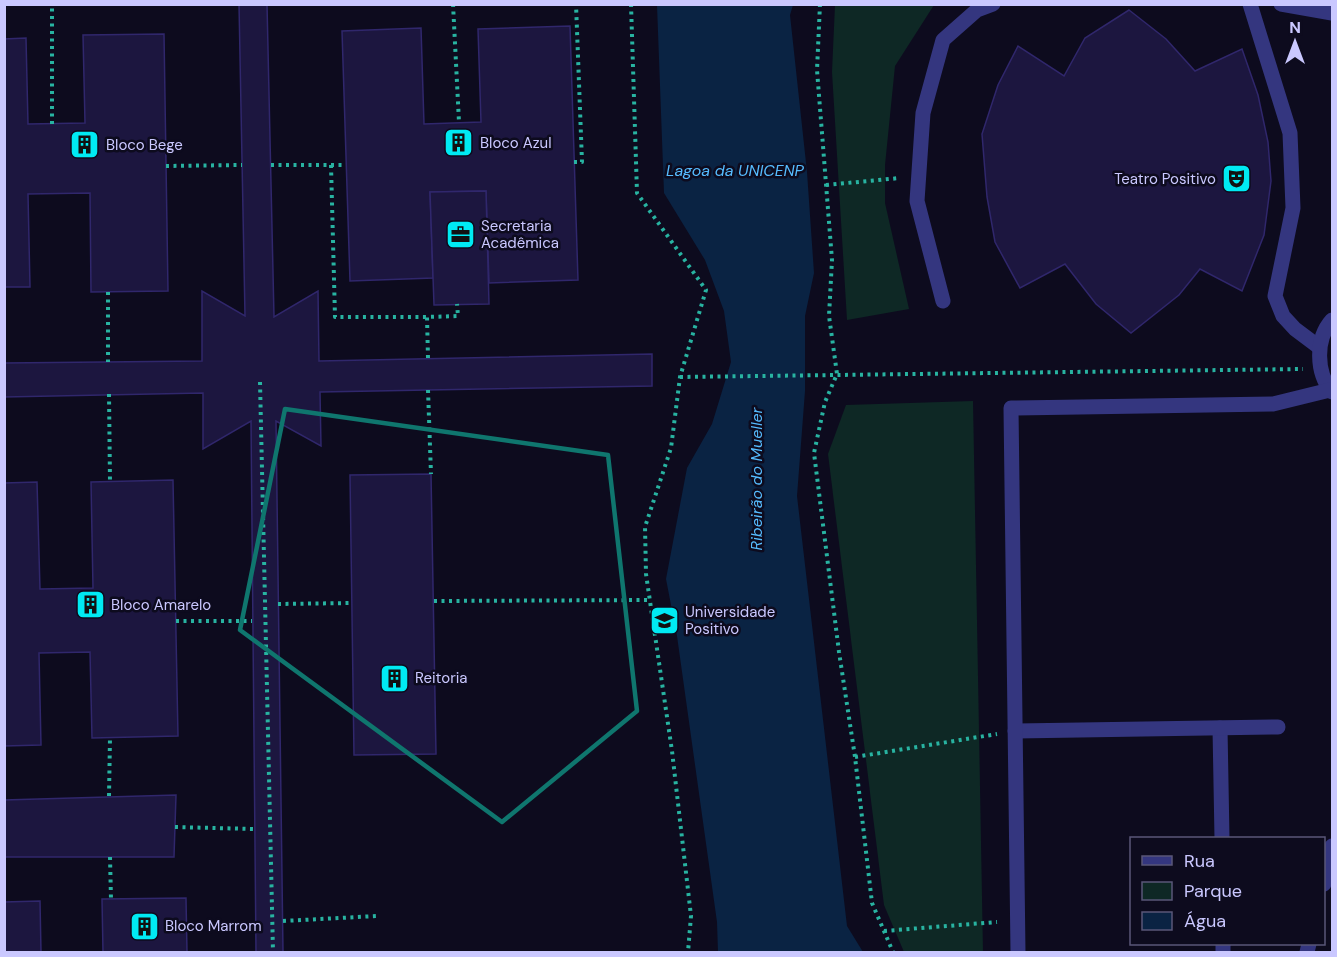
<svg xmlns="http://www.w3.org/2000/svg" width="1337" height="957" font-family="'DM Sans',sans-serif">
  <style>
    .green { fill: #0e2825 }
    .water { fill: #0a2343 }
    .building { fill: #1c163f; stroke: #30276c; stroke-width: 1.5 }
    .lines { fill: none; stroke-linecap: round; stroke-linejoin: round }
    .path { stroke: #28b3a1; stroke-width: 4; stroke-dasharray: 3 4.5; stroke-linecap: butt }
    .minor { stroke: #34367f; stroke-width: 15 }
    .marked { fill: none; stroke: #0f766e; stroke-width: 4.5; stroke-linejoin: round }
    .labels { text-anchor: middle; stroke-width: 5; stroke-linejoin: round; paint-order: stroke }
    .poi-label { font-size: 15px; fill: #cac8ff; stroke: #0d0b1e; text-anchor: start }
    .water-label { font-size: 16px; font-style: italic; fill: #56bcff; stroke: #0d0b1e }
  </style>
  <rect width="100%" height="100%" fill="#0d0b1e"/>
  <g class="green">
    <polygon points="835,5 934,5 895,66 885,165 885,203 909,309 847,320 832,72"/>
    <polygon points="973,401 983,952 904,952 884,905 828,454 846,405"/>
  </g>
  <polygon class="water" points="657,5 793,5 790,15 807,172 814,273 805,316 805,391 797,496 847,926 863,952 718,952 717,922 677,636 666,579 687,468 712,424 731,362 724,311 705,260 664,193"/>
  <g class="building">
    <polygon points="239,4 267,4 274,317 318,291 319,361 652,354 652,386 320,392 321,446 276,421 283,952 256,952 251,421 203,449 203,393 4,397 4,363 202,361 202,291 245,316"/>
    <polygon points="1129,10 1166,39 1195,71 1242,49 1258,95 1268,142 1271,181 1264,235 1242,291 1200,269 1179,295 1131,333 1096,304 1065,264 1020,288 995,242 987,197 982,134 998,85 1018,46 1064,76 1085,38"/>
    <polygon points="570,26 578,280 489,283 486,191 430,192 433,278 350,281 342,31 421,28 424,124 481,122 478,29"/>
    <polygon points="164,34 168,291 91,292 90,193 28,194 30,287 4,287 4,39 26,38 28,124 85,123 83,35"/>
    <polygon points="486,191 489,304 434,305 430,192"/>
    <polygon points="431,474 436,754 354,755 350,475"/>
    <polygon points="173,480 178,736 92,738 90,652 39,653 41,745 4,746 4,483 37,482 40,589 93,588 91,482"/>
    <polygon points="176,795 174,857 4,857 4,800"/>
    <polygon points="186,898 187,952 103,952 102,899"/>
    <polygon points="40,901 41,952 4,952 4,902"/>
  </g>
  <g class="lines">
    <g class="path">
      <polyline points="453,4 459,122"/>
      <polyline points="631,4 637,193 706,290 680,377 671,448 645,527 646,574 672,751 691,916 688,952"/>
      <polyline points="820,4 817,70 832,260 829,316 837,374 825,402 814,453 839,652 855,757 872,903 893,952"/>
      <polyline points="52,124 52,4"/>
      <polyline points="574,162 582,162 576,4"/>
      <polyline points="271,165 346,165"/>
      <polyline points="331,165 335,317 427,317"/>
      <polyline points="166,166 242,165"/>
      <polyline points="826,185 900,178"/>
      <polyline points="108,292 108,362"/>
      <polyline points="428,358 427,317 458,316 457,304"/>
      <polyline points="680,377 1303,369"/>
      <polyline points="260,382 273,952"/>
      <polyline points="428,390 431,474"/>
      <polyline points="109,394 110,482"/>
      <polyline points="434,601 650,600"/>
      <polyline points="278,604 352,603"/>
      <polyline points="176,621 252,621"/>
      <polyline points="855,757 997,734"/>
      <polyline points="109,796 110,738"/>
      <polyline points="175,827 254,829"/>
      <polyline points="110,857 111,899"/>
      <polyline points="283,921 377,916"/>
      <polyline points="884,931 997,922"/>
    </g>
    <g class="minor">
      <polyline points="1250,4 1290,133 1293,208 1275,296 1283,316 1295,329 1319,347"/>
      <polyline points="1281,4 1332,13"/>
      <polyline points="943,301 917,201 923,113 943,40 977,10 993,4"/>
      <path d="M1332 320C1315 339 1316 373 1332 392"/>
      <polyline points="1220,728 1222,838"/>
      <polyline points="1015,731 1278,727"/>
      <polyline points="1324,884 1332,846"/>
      <polyline points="1223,944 1223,952"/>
      <polyline points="1018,952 1011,408 1273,404 1330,390"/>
      <polyline points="1307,952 1309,944"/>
    </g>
  </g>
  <path class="marked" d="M285 409 608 455 637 711 502 822 240 630Z"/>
  <defs>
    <symbol id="building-square" viewBox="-11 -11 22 22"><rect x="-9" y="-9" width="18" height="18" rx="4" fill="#00eaf3" stroke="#0d0b1e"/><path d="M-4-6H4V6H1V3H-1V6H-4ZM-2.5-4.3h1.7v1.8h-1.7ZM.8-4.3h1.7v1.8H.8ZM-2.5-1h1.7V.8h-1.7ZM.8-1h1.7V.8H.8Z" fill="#111"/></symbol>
    <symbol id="theatre-square" viewBox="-11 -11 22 22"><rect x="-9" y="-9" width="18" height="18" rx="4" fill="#00eaf3" stroke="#0d0b1e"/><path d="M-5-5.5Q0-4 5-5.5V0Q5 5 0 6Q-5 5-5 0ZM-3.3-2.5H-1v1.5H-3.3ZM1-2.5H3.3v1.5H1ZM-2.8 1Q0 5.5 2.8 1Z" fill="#111"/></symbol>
    <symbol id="office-square" viewBox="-11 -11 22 22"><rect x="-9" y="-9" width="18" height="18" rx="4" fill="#00eaf3" stroke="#0d0b1e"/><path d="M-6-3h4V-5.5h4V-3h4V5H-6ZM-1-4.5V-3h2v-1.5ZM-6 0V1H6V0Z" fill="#111"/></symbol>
    <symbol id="university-square" viewBox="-11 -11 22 22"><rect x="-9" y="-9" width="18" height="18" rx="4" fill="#00eaf3" stroke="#0d0b1e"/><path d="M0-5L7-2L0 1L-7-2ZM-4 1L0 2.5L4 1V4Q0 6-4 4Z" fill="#111"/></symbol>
  </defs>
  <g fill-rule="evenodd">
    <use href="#building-square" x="442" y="126" width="33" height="33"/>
    <use href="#building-square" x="68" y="128" width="33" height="33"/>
    <use href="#theatre-square" x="1220" y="162" width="33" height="33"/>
    <use href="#office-square" x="444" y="218" width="33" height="33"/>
    <use href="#building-square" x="74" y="588" width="33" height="33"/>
    <use href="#university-square" x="648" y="604" width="33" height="33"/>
    <use href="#building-square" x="378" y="662" width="33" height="33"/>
    <use href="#building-square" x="128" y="910" width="33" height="33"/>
  </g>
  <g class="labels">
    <g class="poi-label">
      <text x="480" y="148">Bloco Azul</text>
      <text x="106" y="150">Bloco Bege</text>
      <text x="1216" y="184" text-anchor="end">Teatro Positivo</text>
      <text x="481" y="231">Secretaria<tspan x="481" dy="17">Acadêmica</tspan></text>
      <text x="111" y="610">Bloco Amarelo</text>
      <text x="685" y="617">Universidade<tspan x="685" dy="17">Positivo</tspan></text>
      <text x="415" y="683">Reitoria</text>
      <text x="165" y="931">Bloco Marrom</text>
    </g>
    <g class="water-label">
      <text x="735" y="176">Lagoa da UNICENP</text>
      <text transform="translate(756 479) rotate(-90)" y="6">Ribeirão do Mueller</text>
    </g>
  </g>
  <rect width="1337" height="957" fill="none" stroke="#cac8ff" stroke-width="12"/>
  <rect x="1130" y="837" width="195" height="108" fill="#0d0b1e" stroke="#595778" stroke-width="1.5"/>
  <rect x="1142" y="856" width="30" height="9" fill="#34367f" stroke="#595778" stroke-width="1.5"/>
  <text x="1184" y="867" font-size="18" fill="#cac8ff">Rua</text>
  <rect x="1142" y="882" width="30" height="18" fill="#0e2825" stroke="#595778" stroke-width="1.5"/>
  <text x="1184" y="897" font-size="18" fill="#cac8ff">Parque</text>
  <rect x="1142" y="912" width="30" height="18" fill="#0a2343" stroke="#595778" stroke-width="1.5"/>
  <text x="1184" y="927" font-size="18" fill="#cac8ff">Água</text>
  <g transform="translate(1295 42)" stroke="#0d0b1e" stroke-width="4.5" paint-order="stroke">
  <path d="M0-4.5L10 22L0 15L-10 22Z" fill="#cac8ff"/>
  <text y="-9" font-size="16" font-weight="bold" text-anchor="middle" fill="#cac8ff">N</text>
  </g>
</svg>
